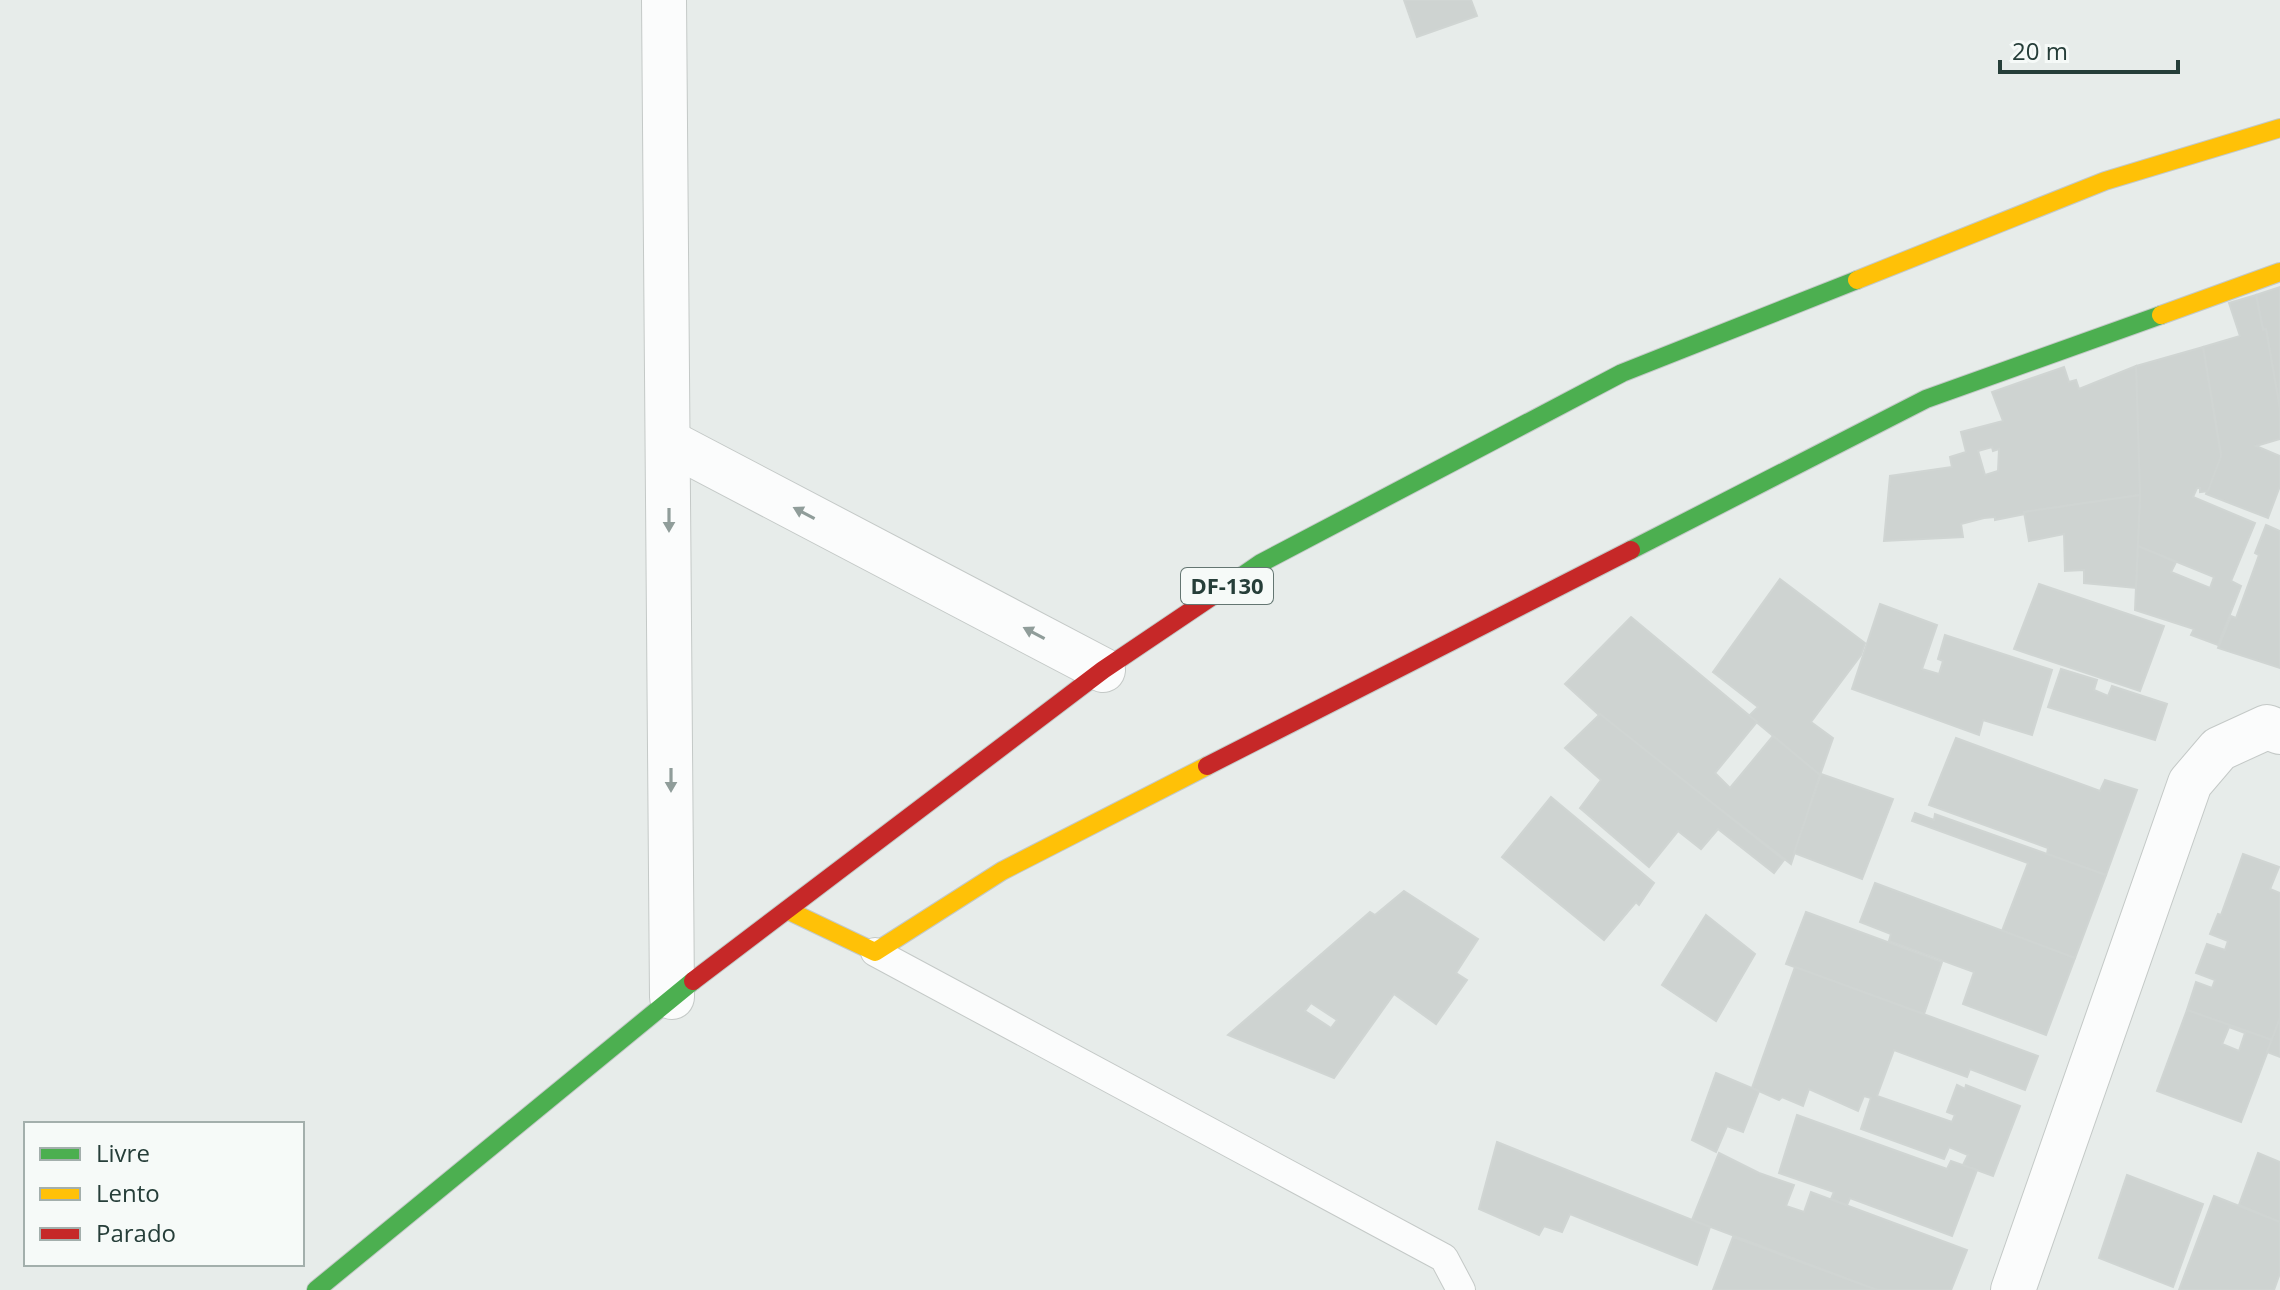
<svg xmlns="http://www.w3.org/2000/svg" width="2280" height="1290" font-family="'Open Sans',sans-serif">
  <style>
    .building { fill: #ced3d1; stroke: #d0d5d3; stroke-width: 2; fill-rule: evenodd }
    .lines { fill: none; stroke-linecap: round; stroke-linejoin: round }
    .lane-casing { stroke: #c4c9c7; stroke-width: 30 }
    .street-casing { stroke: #c4c9c7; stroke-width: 46 }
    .fast-casing { stroke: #c3c9c7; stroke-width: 20 }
    .slow-casing { stroke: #c3c9c7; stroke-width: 20 }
    .jam-casing { stroke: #c3c9c7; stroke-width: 20 }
    .lane { stroke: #fbfcfc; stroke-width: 28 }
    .street { stroke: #fbfcfc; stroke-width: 44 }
    .fast { stroke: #4caf50; stroke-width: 18 }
    .slow { stroke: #ffc107; stroke-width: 18 }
    .jam { stroke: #c62828; stroke-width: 18 }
    .oneway { fill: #909d9a }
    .labels { text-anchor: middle; stroke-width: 8; stroke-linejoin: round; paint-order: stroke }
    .shield { fill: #f6faf8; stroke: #647672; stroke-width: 2 }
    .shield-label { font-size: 22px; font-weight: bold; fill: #263e39 }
  </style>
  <rect width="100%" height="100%" fill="#e7ecea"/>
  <g class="building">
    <polygon points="1404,0 1471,0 1477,16 1417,37"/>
    <polygon points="2280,287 2280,409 2266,329 2263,330 2256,295"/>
    <polygon points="2256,295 2263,330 2266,329 2280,409 2280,439 2256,446 2280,456 2280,486 2268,518 2206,494 2221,454 2203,347 2240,336 2229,303"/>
    <path d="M2203 347 2221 456 2208 491 2200 492V488H2197L2193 497 2255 523 2231 581 2241 586 2218 645 2191 635 2194 629 2135 610 2140 495 2136 366ZM2138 546 2214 577 2210 588 2171 572 2176 562Z"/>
    <path d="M2136 366 2140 495 2024 512 2025 514 1995 520V517L1984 518 1961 524 1963 537 1884 541 1890 476 1952 467 1950 457 1966 452 1961 432 2003 421 1992 392 2064 367 2069 382 2076 380 2079 389ZM1992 447 1993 451 1999 449 1998 471 1985 475 1978 451Z"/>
    <polygon points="2140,495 2136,588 2084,583 2084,570 2065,571 2064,534 2029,541 2024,512"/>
    <polygon points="2266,525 2280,531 2280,668 2218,648 2231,616 2236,618 2259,555 2255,553"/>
    <polygon points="1780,579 1865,643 1861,655 1811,722 1833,738 1820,775 1749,716 1758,707 1713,672"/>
    <polygon points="2039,584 2164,626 2140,691 2014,649"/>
    <polygon points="1880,604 1937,625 1922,669 1939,674 1943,661 1938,659 1945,635 2052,670 2032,735 1983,720 1979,735 1852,689"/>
    <polygon points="1631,617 1757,722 1715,773 1730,788 1773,736 1820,775 1791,864 1599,715 1565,684"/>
    <polygon points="2061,669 2097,680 2094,690 2108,696 2112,686 2167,704 2155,740 2048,707"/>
    <polygon points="1600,714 1784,860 1774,873 1718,829 1701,849 1678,831 1649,867 1580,808 1601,780 1565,748"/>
    <polygon points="1956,738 2100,791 2105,780 2137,790 2106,875 2047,854 2048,848 1929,805"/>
    <polygon points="1821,774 1893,799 1862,879 1794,853"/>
    <polygon points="1551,797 1654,883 1639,905 1636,902 1604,940 1502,857"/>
    <polygon points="1915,813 1934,820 1935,814 2106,875 2075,958 2002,931 2028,863 1912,821"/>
    <polygon points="2243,854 2279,867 2270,889 2280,893 2280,1018 2272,1040 2187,1010 2196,982 2212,988 2215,980 2196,973 2207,944 2225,950 2228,941 2210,934 2218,914 2221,915"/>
    <polygon points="1875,883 2075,958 2046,1035 1963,1004 1974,972 1889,941 1891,934 1860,922"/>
    <path d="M1404 891 1478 939 1456 973 1467 980 1436 1024 1394 994 1334 1078 1228 1035 1370 912 1375 915ZM1311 1003 1337 1020 1331 1028 1305 1011Z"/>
    <polygon points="1806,912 1942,962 1924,1014 1786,964"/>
    <polygon points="1706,915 1755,954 1716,1021 1662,985"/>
    <polygon points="1795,967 2038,1056 2025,1090 1970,1069 1967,1077 1894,1050 1877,1096 1952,1122 1955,1115 1947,1112 1957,1085 1965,1089 1966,1085 2020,1106 1993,1176 1963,1165 1968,1155 1949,1147 1944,1159 1861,1129 1871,1098 1864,1096 1858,1111 1809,1089 1803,1106 1782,1097 1779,1100 1752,1088"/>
    <path d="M2187 1010 2272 1040 2241 1122 2157 1091ZM2229 1027 2245 1033 2239 1051 2222 1044Z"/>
    <polygon points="2280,1018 2280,1057 2267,1052"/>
    <polygon points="1716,1073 1759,1091 1743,1132 1727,1126 1716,1152 1692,1140"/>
    <polygon points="1797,1115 1947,1169 1951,1161 1977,1170 1952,1236 1850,1198 1847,1205 1831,1199 1834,1192 1779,1173"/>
    <polygon points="1497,1142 1710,1227 1697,1265 1570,1214 1562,1232 1544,1226 1539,1235 1479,1209"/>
    <polygon points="1719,1153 1759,1173 1794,1185 1786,1206 1804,1212 1811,1192 1967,1250 1951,1290 1877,1290 1692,1220"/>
    <polygon points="2258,1153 2280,1162 2280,1222 2239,1205"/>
    <polygon points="2127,1175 2203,1204 2173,1287 2099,1258"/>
    <polygon points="2214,1196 2280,1222 2280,1273 2274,1290 2179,1290"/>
    <polygon points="1733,1237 1877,1290 1713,1290"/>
  </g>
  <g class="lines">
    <defs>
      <polyline id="lane" points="875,952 1444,1258 1461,1290"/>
      <g id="street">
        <polyline points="664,0 672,997"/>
        <polyline points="669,442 1103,670"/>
        <polyline points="2013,1290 2190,783 2219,749 2267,727 2280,732"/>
      </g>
      <g id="fast">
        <polyline points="1631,550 1926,399 2161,315"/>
        <polyline points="1229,585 1261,563 1622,373 1857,280"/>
        <polyline points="316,1290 693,981"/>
      </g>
      <g id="slow">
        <polyline points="1857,280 2105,181 2280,128"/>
        <polyline points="2161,315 2280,272"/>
        <polyline points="787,910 875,952 1002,871 1207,766"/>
      </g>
      <g id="jam">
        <polyline points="1207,766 1631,550"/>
        <polyline points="693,981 1103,670 1229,585"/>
      </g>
    </defs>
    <use href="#lane" class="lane-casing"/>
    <use href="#street" class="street-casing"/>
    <use href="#fast" class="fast-casing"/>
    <use href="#slow" class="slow-casing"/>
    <use href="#jam" class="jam-casing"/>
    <use href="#lane" class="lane"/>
    <use href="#street" class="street"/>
    <use href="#fast" class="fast"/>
    <use href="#slow" class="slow"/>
    <use href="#jam" class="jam"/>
  </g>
  <defs><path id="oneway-solid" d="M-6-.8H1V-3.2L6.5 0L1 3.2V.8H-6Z" transform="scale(2)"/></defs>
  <g class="oneway">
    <use href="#oneway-solid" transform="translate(804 513) rotate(-152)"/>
    <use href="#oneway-solid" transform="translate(669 520) rotate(90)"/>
    <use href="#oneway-solid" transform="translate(1034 633) rotate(-152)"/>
    <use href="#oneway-solid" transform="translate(671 780) rotate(90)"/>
  </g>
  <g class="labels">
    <rect class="shield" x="1181" y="568" width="92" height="36" rx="6"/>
    <g class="shield-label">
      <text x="1227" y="594">DF-130</text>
    </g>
  </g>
  <rect x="24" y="1122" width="280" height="144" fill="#f6faf8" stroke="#a3afac" stroke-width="2"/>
  <rect x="40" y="1148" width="40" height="12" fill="#4caf50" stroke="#a3afac" stroke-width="2"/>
  <text x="96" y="1162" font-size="24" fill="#263e39">Livre</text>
  <rect x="40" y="1188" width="40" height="12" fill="#ffc107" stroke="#a3afac" stroke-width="2"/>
  <text x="96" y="1202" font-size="24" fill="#263e39">Lento</text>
  <rect x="40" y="1228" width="40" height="12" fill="#c62828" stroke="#a3afac" stroke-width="2"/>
  <text x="96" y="1242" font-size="24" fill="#263e39">Parado</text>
  <path d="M2000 60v12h178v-12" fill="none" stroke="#263e39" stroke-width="4"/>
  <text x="2012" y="60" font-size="24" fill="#263e39" stroke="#f6faf8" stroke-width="6" paint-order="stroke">20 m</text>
</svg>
